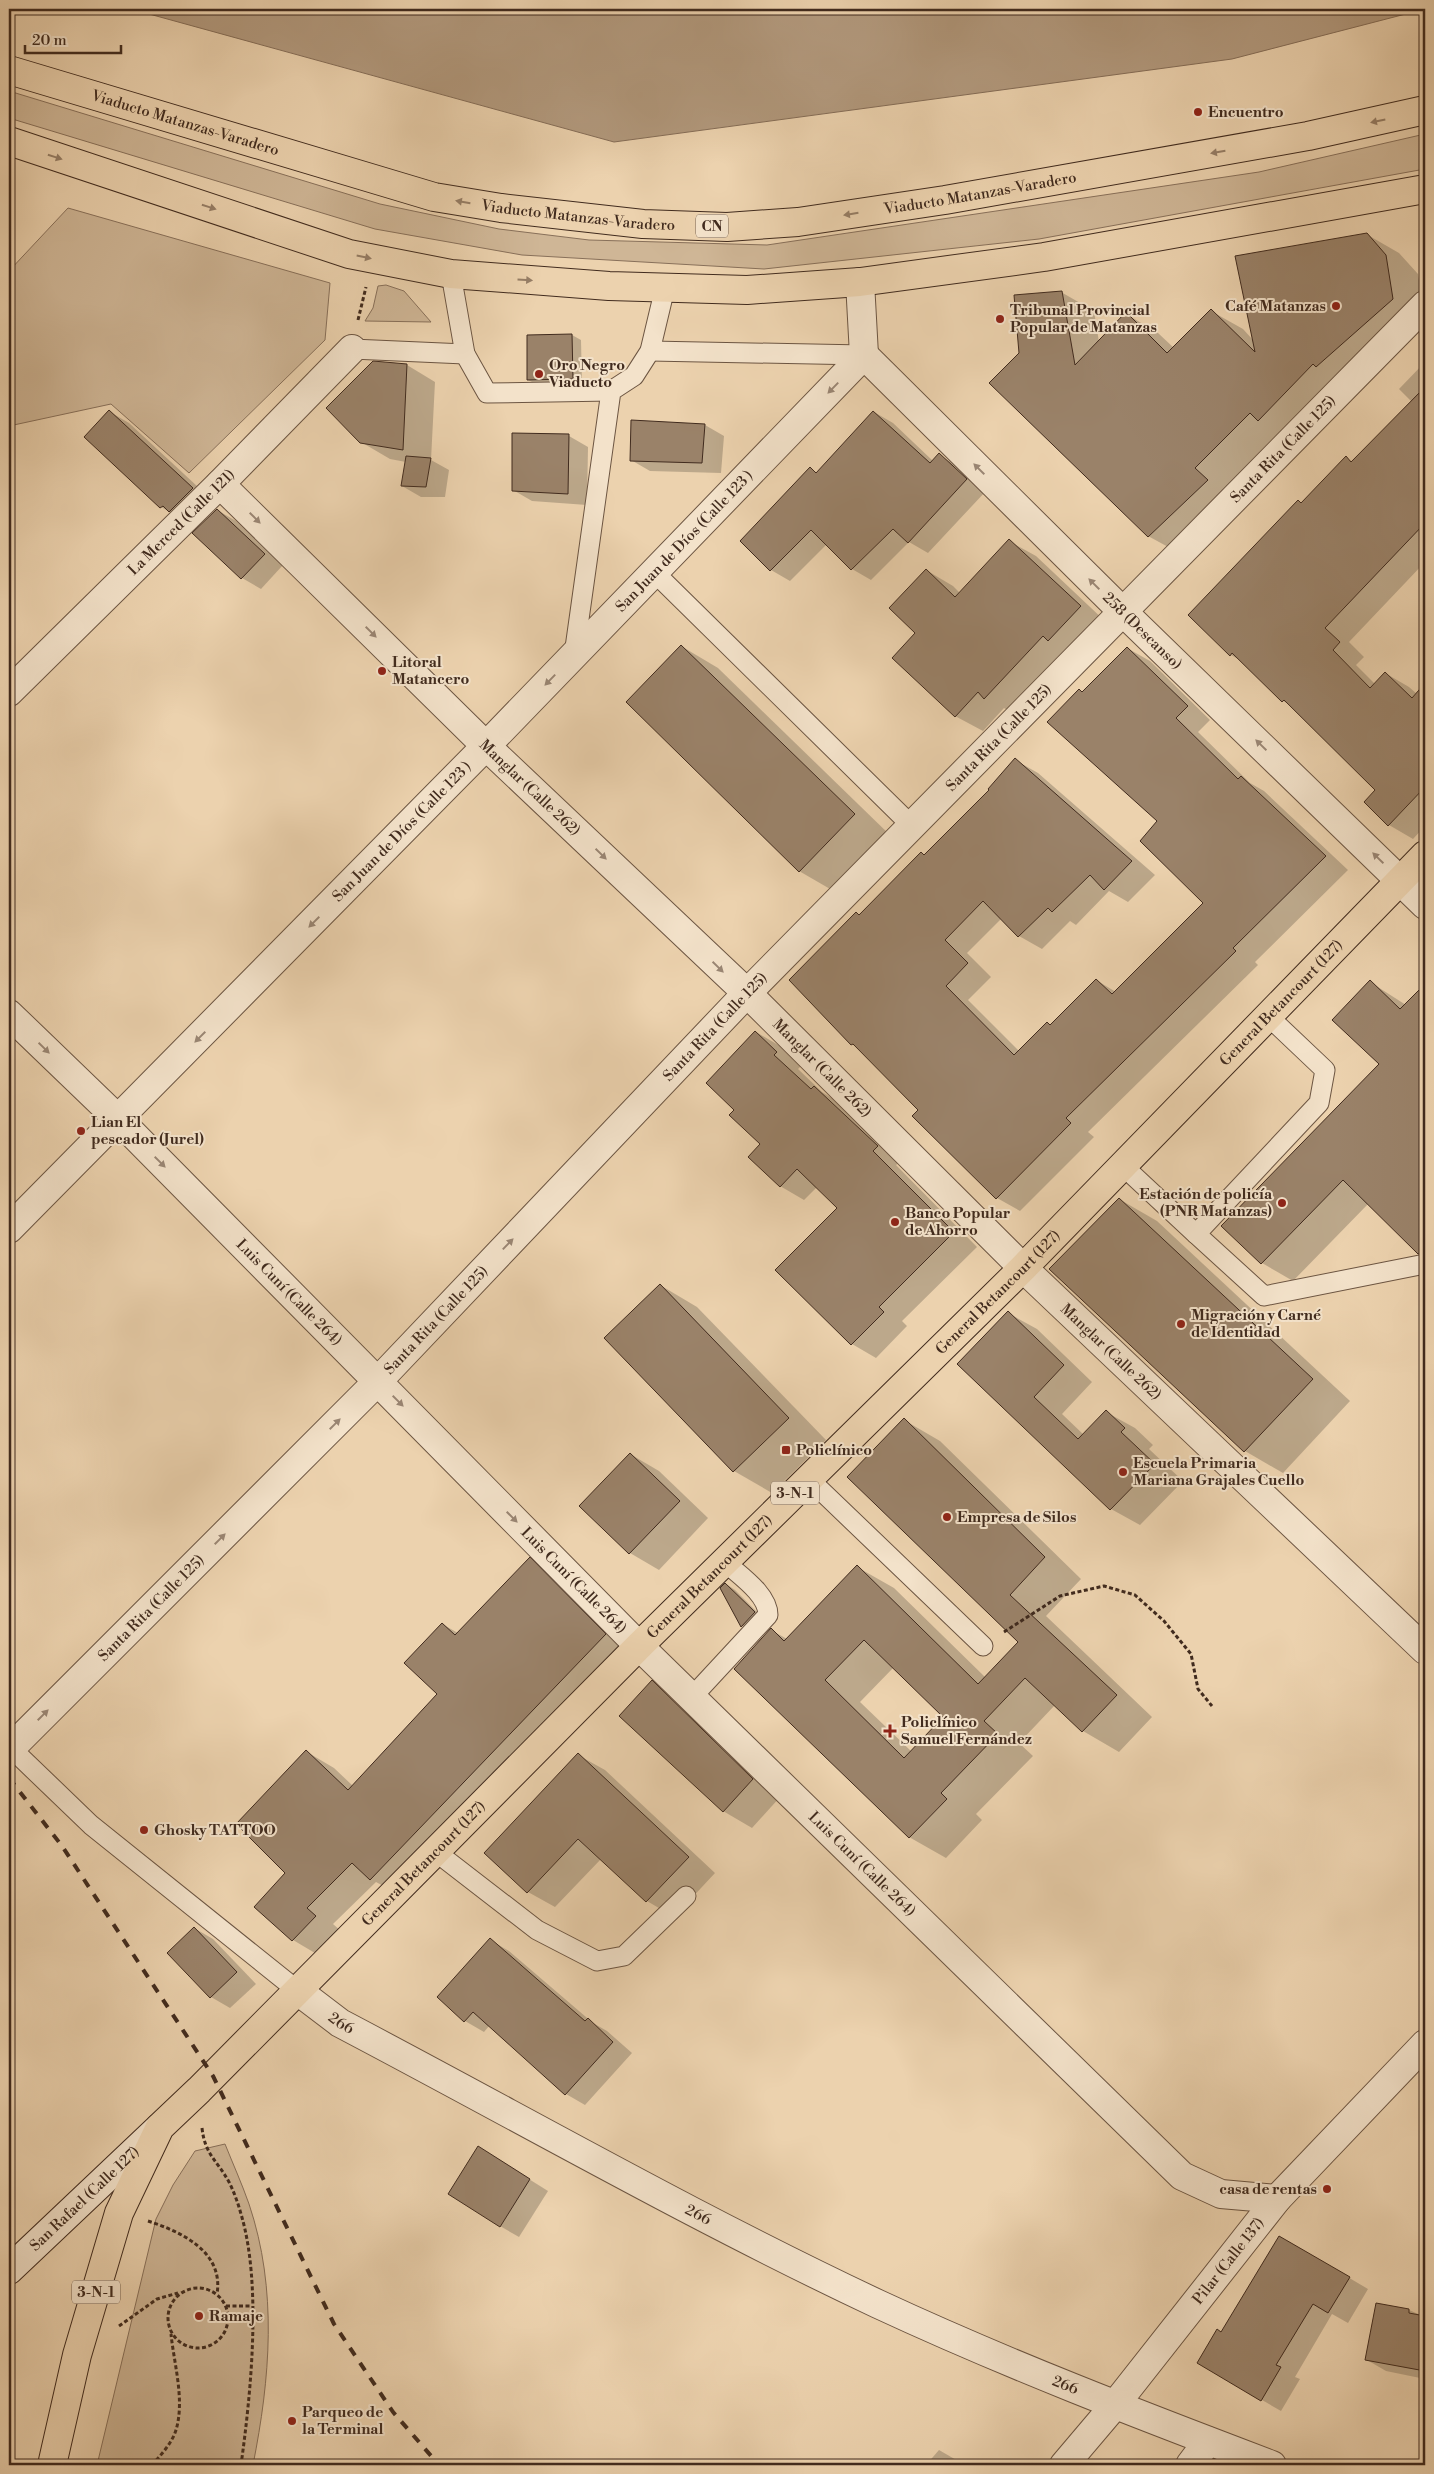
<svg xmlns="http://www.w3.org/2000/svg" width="1434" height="2474" font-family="'Libre Bodoni',serif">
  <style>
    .green { fill: #cfb696; stroke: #88705a }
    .water { fill: #b2997d; stroke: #856d57 }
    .shadow { fill: #0003; fill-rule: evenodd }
    .building { fill: #9a8269; stroke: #412b1e; fill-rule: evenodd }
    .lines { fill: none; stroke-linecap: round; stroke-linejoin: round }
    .service-casing { stroke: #6c5542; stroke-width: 21 }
    .minor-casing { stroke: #6c5542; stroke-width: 30 }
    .tertiary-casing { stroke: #6c5542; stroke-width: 30 }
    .secondary-casing { stroke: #412b1e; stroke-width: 30 }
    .primary-casing { stroke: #412b1e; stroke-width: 30 }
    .trunk-casing { stroke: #412b1e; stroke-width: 30 }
    .path { stroke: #412b1e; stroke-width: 3; stroke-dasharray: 4 2.5; stroke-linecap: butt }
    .service { stroke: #f3e2ca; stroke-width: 19 }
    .minor { stroke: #f3e2ca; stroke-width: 28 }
    .tertiary { stroke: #f3e2ca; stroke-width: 28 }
    .secondary { stroke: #f3e2ca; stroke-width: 28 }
    .primary { stroke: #ecd2ae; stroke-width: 28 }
    .trunk { stroke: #ecd2ae; stroke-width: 28 }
    .rail { stroke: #412b1e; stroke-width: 4; stroke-dasharray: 9 9; stroke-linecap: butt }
    .oneway { fill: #967e66 }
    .oneway2 { fill: #9a8674 }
    .poi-dot { fill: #8f2418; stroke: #f3e2ca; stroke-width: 2 }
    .labels { text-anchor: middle; stroke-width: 4; stroke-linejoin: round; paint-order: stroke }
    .shield { fill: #f3e2ca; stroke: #766252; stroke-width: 1 }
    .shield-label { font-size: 14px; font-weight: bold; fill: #412b1e }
    .poi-label { font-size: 15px; font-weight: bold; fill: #412b1e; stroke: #f3e2ca; text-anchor: start }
    .street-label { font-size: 15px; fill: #412b1e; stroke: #f3e2ca }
  </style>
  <rect width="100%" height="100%" fill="#ecd2ae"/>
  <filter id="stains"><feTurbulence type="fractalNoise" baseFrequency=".004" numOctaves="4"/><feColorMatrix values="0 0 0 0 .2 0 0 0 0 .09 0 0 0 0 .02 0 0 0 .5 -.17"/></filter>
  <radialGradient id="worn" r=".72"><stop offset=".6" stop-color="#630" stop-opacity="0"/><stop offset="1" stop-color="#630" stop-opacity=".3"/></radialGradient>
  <g class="green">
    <polygon points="9,91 380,204 499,229 589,240 767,245 1259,172 1425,134 1425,169 1039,239 764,269 522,255 375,229 9,118"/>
    <polygon points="68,208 330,283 325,340 189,473 111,404 9,426 9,271"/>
    <polygon points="386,285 404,291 431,322 365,321 373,308 378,286"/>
    <path d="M225 2144C233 2164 242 2184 249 2204 278 2290 270 2379 253 2465H97L156 2219 173 2185 195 2151Z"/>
  </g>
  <polygon class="water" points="131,9 1425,9 1232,59 614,142"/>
  <g class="shadow">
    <polygon points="1366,234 1399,253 1418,274 1425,318 1181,554 1148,536 1021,354 1061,292 1094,311 1099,342 1126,314 1158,333 1174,348 1211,311 1243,329 1253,340"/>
    <polygon points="572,335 581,340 582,384 538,385 528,380"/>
    <polygon points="1425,362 1425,562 1349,642 1364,657 1356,665 1375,684 1385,673 1409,687 1417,694 1425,685 1425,826 1413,839 1389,825 1377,790 1292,706 1283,701 1243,662 1231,655 1301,504 1346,458 1353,462 1412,402 1399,389"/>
    <polygon points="407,365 435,382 431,460 449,470 445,497 421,497 402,486 406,462 390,459 361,442"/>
    <polygon points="110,412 129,423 212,500 180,518 161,507 86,437"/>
    <polygon points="874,412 893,423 933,461 939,455 958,466 986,491 928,553 909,542 871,580 852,569 827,544 790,581 771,570 810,469 818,473"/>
    <polygon points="705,425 724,436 721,473 650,471 631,460"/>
    <polygon points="513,434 569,436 588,447 587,505 532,501 513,490"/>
    <polygon points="217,510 236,521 283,565 261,589 242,578"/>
    <polygon points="1009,541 1036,556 1107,623 1012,713 1004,708 983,731 955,716 917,633 926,570 953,586 960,593"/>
    <polygon points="681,646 718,668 892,837 837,893 799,871"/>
    <polygon points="1127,648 1150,661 1210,720 1198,732 1250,783 1264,791 1348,870 1255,962 1258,965 1088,1132 1094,1137 1020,1211 997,1198 920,1110 859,1049 852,1044 860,916 991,790 1015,760 1038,773 1155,875 1128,902 1109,891 1076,925 1070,921 1042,949 1019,936 1002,918 967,953 991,977 968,1000 1019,1051 1051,1026 1096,980 1116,992 1205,903 1083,693"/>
    <polygon points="1370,982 1406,1005 1425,986 1425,1255 1416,1250 1369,1203 1293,1281 1262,1263 1381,1064"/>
    <polygon points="756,1032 780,1046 801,1066 798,1069 822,1092 838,1102 901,1161 896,1165 977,1247 902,1321 907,1326 876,1358 852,1344 839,1208 817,1187 804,1200 780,1186 762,1144 736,1110"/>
    <polygon points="1119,1199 1157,1221 1350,1401 1283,1473 1245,1451 1050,1269"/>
    <polygon points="660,1285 697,1307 826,1440 772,1493 734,1471 605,1338"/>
    <polygon points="1008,1313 1037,1329 1092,1382 1062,1414 1084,1435 1106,1412 1135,1428 1153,1445 1149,1449 1183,1481 1140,1525 1111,1509 959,1363"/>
    <path d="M904 1420 940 1441 1081 1579 1046 1616 1152 1717 1119 1752 1083 1731 1055 1705 1019 1743 1033 1756 976 1814 982 1820 946 1858 909 1837 771 1630 787 1639 857 1567 894 1588 986 1678 1020 1641ZM894 1667 945 1717 912 1752 860 1702Z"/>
    <polygon points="630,1454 659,1471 708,1518 659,1570 630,1553 581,1506"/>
    <polygon points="530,1559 557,1575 632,1651 398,1894 376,1882 333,1924 342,1932 320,1956 293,1940 256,1906 287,1873 307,1752 334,1768 353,1786 438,1694 442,1624 458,1633"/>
    <polygon points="726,1584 735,1590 763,1618 751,1632 742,1626 722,1588"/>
    <polygon points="652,1682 681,1699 781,1796 752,1828 723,1811"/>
    <polygon points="578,1755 605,1770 715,1873 674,1917 647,1901 601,1859 555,1907 528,1892"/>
    <polygon points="194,1928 213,1939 256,1984 230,2008 211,1997 168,1953"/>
    <polygon points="490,1940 509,1951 593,2023 607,2031 632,2053 585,2105 566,2094 490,2025 484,2032 465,2021"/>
    <polygon points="497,2159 548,2191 519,2237 500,2226"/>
    <polygon points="1280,2237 1368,2289 1348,2323 1332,2314 1295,2377 1300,2379 1281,2411 1198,2363 1222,2333"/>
    <polygon points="1409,2310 1425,2317 1425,2379 1386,2371 1367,2360"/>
    <polygon points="939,2450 965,2465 926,2465"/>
  </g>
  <g class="building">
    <polygon points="1367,233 1386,255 1393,299 1316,367 1313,364 1258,421 1250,413 1195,468 1208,480 1148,537 989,383 1019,353 1014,295 1062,291 1075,365 1126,312 1167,353 1211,309 1255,352 1235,256"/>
    <polygon points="572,334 573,379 527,380 527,335"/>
    <polygon points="373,361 407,364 403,450 360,443 326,408"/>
    <polygon points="1425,387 1425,523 1325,628 1340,642 1333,650 1370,688 1385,672 1412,698 1425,683 1425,787 1388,826 1364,802 1375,790 1284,700 1282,702 1232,653 1230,656 1188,615 1298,500 1301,503 1346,456 1351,462"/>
    <polygon points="109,410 193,488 169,512 163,506 160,508 84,437"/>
    <polygon points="873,411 930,463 939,453 967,479 908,543 893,529 851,570 811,530 770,571 740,541 810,467 816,473"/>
    <polygon points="631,420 705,424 702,463 630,461"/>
    <polygon points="512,433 569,434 568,494 512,491"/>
    <polygon points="406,456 431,458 426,487 401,486"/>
    <polygon points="217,509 265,554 241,579 192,533"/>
    <polygon points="1009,539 1081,606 1048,641 1043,636 984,699 978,692 955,717 892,658 915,633 889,608 926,569 955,597"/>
    <polygon points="681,645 855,814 799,872 626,702"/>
    <polygon points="1127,647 1188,706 1176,718 1238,779 1241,776 1326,856 1233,948 1236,951 1066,1118 1071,1123 996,1199 912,1116 918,1110 853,1044 851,1045 789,980 856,912 859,915 921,852 924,855 989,790 988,789 1015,758 1132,861 1104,890 1090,875 1052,912 1048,908 1018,937 983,901 945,940 968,963 946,986 1014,1055 1047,1022 1050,1025 1096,979 1112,994 1203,903 1140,841 1157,821 1047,722 1079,689 1082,692"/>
    <polygon points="1370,980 1400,1009 1425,984 1425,1253 1418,1254 1343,1180 1261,1264 1221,1226 1379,1064 1332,1020"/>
    <polygon points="755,1031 777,1052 774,1055 811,1089 814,1086 878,1146 873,1151 954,1232 879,1307 884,1312 851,1345 775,1270 837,1208 797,1169 780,1187 748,1157 760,1144 729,1115 734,1110 706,1083"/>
    <polygon points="1119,1198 1313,1379 1244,1452 1049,1269"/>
    <polygon points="660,1284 789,1418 733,1472 604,1338"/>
    <polygon points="1008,1311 1064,1365 1034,1397 1078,1439 1106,1410 1125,1428 1121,1432 1155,1464 1110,1510 957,1364"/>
    <path d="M904 1418 1045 1557 1010 1595 1117 1695 1082 1732 1025 1678 984 1721 998 1734 941 1793 947 1799 909 1838 734 1669 771 1628 784 1641 857 1565 978 1684 1018 1642 847 1477ZM864 1640 943 1717 904 1758 825 1680Z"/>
    <polygon points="630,1453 680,1501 629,1554 579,1506"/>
    <polygon points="530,1557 606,1634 370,1880 352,1863 307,1908 316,1916 292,1941 254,1907 285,1873 236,1824 306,1750 348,1790 437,1694 404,1663 442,1623 455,1635"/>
    <polygon points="725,1583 755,1612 741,1627 720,1588"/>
    <polygon points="652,1680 753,1779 723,1812 619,1716"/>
    <polygon points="578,1753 689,1857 646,1902 578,1839 527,1893 484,1853"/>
    <polygon points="194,1927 237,1972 210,1998 167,1953"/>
    <polygon points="490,1938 585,2021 588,2018 613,2042 565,2095 473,2012 464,2022 437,1997"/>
    <polygon points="478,2146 530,2179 500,2227 448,2194"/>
    <polygon points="1279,2236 1350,2277 1328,2313 1313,2304 1276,2365 1281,2367 1261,2401 1197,2363 1217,2329 1221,2332"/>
    <polygon points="1376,2303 1409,2309 1409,2313 1425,2316 1425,2371 1365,2360"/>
  </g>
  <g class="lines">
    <defs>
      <g id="service">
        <polyline points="352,349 465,354 451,274"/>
        <polyline points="650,351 864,355"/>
        <polyline points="465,354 487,393 611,391"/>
        <polyline points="655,573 912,826"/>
        <polyline points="574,655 611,391 634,376 650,351 665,288"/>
        <polyline points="1122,1165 1196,1234 1319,1103 1325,1070 1268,1016"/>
        <polyline points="1196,1234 1264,1296 1425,1264"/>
        <polyline points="809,1479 983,1646"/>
        <path d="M692 1697 768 1615C768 1594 739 1575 725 1562"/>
        <polyline points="11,1748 91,1825 298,1991"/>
        <polyline points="436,1852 537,1930 597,1961 624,1956 686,1896"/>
      </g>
      <g id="minor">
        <path id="s1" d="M864 355 1123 612 1425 905"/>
        <path id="s2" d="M220 484 486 746 747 993 1023 1268 1425 1650"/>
        <path id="s3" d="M9 692 220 484 352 349"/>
        <path id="s4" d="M9 1229 486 746 864 355 860 282"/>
        <path id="s5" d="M639 1646 1182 2176 1221 2194 1277 2199"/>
        <path id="s6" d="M1064 2465 1114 2406 1277 2199 1425 2044"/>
        <polyline points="1190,2465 1208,2441"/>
      </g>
      <g id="tertiary">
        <path id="s7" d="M9 1014 119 1120 639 1646"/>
        <path id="s8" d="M9 1750 378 1381 747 993 1425 305"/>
        <path id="s9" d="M298 1991 340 2023C519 2117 695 2218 878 2304 1007 2364 1140 2415 1272 2465"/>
      </g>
      <g id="secondary">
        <path id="s10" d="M9 2270 159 2128"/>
      </g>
      <g id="primary">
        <path id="s11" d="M52 2465 77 2355 119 2213 160 2127 199 2090 639 1646 1023 1268 1425 855"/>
      </g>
      <g id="trunk">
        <path id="s12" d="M9 70 434 197 501 208 643 224 727 227 798 222 945 200 1308 136 1425 110"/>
        <polyline points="9,141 349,254 451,274 609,286 747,290 860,282 1044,257 1425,189"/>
      </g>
    </defs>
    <use href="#service" class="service-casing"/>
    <use href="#minor" class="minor-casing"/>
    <use href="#tertiary" class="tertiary-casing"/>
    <use href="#secondary" class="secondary-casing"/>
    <use href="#primary" class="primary-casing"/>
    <use href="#trunk" class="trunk-casing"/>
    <g class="path">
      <polyline points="358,320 366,287"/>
      <polyline points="1004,1632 1060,1596 1104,1586 1135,1595 1164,1621 1191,1654 1198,1689 1212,1706"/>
      <path d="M202 2128C205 2155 217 2160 229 2182 234 2192 238 2203 241 2214 262 2284 251 2393 241 2465"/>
      <path d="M148 2221C182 2232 224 2252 217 2294"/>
      <circle cx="198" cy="2318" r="30"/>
      <polyline points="226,2306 252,2306"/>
      <polyline points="119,2326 157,2299 178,2293"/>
      <path d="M152 2465C161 2455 172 2443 176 2430 185 2400 174 2364 171 2334"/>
    </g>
    <use href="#service" class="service"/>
    <use href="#minor" class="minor"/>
    <use href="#tertiary" class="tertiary"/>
    <use href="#secondary" class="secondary"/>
    <use href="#primary" class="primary"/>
    <use href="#trunk" class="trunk"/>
    <polyline class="rail" points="9,1778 62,1846 213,2076 334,2324 393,2412 439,2465"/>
  </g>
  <defs><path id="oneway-solid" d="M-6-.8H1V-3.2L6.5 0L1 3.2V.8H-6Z" transform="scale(1.25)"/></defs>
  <g class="oneway">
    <use href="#oneway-solid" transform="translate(1378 121) rotate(168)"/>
    <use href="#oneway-solid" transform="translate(1218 152) rotate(170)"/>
    <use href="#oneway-solid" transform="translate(55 157) rotate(18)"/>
    <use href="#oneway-solid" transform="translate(463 202) rotate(-170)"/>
    <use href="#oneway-solid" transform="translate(209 207) rotate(18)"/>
    <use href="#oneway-solid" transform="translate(851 214) rotate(171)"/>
    <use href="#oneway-solid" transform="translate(364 257) rotate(12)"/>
    <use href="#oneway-solid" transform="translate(525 280) rotate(4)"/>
  </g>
  <g class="oneway2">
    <use href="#oneway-solid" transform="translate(833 388) rotate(134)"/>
    <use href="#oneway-solid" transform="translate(979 469) rotate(-135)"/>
    <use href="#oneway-solid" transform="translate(255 518) rotate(45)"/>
    <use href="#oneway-solid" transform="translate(1094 584) rotate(-135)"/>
    <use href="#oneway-solid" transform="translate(371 632) rotate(45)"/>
    <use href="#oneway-solid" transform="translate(550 680) rotate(134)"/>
    <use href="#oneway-solid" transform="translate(1261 745) rotate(-136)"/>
    <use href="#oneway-solid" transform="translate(601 854) rotate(44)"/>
    <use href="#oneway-solid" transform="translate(1378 858) rotate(-136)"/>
    <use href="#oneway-solid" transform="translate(314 922) rotate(135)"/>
    <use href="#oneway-solid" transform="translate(718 967) rotate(44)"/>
    <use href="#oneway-solid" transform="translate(200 1037) rotate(135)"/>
    <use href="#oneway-solid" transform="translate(44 1048) rotate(44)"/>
    <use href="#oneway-solid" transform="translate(160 1162) rotate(45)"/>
    <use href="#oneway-solid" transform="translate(508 1244) rotate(-46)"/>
    <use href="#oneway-solid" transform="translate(398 1401) rotate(45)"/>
    <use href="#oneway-solid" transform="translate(335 1424) rotate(-45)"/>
    <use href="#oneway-solid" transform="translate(512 1517) rotate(45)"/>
    <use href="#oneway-solid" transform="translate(220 1539) rotate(-45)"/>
    <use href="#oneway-solid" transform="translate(43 1715) rotate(-45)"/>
  </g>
  <g class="poi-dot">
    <circle cx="1198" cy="112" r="5"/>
    <circle cx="1336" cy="306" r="5"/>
    <circle cx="1000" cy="319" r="5"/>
    <circle cx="539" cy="374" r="5"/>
    <circle cx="382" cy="671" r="5"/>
    <circle cx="81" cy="1131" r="5"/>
    <circle cx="1282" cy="1203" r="5"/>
    <circle cx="895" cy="1222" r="5"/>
    <circle cx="1181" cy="1324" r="5"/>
    <rect x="781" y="1445" width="10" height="10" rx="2.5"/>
    <circle cx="1123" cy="1472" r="5"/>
    <circle cx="947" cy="1517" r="5"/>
    <path d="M887.5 1723.5h5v5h5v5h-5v5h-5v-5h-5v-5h5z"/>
    <circle cx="144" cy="1830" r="5"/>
    <circle cx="1327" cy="2189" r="5"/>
    <circle cx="199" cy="2316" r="5"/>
    <circle cx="292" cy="2421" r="5"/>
  </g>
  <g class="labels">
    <g class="shield">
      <rect x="696" y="214.5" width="32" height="23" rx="4"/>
      <rect x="771" y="1481.5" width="48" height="23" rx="4"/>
      <rect x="72" y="2280.5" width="48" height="23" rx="4"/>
    </g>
    <g class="shield-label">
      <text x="712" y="231">CN</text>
      <text x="795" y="1498">3-N-1</text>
      <text x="96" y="2297">3-N-1</text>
    </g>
    <g class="poi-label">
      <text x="1208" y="117">Encuentro</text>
      <text x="1326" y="311" text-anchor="end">Café Matanzas</text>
      <text x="1010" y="315">Tribunal Provincial<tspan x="1010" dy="17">Popular de Matanzas</tspan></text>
      <text x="549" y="370">Oro Negro<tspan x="549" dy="17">Viaducto</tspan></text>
      <text x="392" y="667">Litoral<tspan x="392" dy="17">Matancero</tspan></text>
      <text x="91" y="1127">Lian El<tspan x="91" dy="17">pescador (Jurel)</tspan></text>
      <text x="1272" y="1199" text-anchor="end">Estación de policía<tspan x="1272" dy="17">(PNR Matanzas)</tspan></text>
      <text x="905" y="1218">Banco Popular<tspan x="905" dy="17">de Ahorro</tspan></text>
      <text x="1191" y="1320">Migración y Carné<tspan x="1191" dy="17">de Identidad</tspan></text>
      <text x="796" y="1455">Policlínico</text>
      <text x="1133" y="1468">Escuela Primaria<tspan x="1133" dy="17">Mariana Grajales Cuello</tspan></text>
      <text x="957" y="1522">Empresa de Silos</text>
      <text x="901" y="1727">Policlínico<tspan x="901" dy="17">Samuel Fernández</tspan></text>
      <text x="154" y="1835">Ghosky TATTOO</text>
      <text x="1317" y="2194" text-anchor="end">casa de rentas</text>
      <text x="209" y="2321">Ramaje</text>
      <text x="302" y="2417">Parqueo de<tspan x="302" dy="17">la Terminal</tspan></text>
    </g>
    <g class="street-label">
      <text dy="5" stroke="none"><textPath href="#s12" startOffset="184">Viaducto Matanzas-Varadero</textPath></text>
      <text dy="5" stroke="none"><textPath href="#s12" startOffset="994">Viaducto Matanzas-Varadero</textPath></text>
      <text dy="5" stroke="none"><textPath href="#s12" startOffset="589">Viaducto Matanzas-Varadero</textPath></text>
      <text dy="5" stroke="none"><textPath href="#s8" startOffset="1821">Santa Rita (Calle 125)</textPath></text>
      <text dy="5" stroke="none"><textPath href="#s3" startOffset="242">La Merced (Calle 121)</textPath></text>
      <text dy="5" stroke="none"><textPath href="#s4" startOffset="964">San Juan de Díos (Calle 123 )</textPath></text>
      <text dy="5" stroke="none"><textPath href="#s1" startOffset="392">258 (Descanso)</textPath></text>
      <text dy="5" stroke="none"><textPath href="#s8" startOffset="1416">Santa Rita (Calle 125)</textPath></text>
      <text dy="5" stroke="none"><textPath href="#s2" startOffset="434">Manglar (Calle 262)</textPath></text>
      <text dy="5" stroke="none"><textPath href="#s4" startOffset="559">San Juan de Díos (Calle 123 )</textPath></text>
      <text dy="5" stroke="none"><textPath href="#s11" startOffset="1944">General Betancourt (127)</textPath></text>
      <text dy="5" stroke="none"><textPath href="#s8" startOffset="1011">Santa Rita (Calle 125)</textPath></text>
      <text dy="5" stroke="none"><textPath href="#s2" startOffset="839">Manglar (Calle 262)</textPath></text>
      <text dy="5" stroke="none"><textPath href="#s7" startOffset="395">Luis Cuní (Calle 264)</textPath></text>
      <text dy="5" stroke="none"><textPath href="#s11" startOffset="1539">General Betancourt (127)</textPath></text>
      <text dy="5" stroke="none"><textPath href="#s8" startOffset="606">Santa Rita (Calle 125)</textPath></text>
      <text dy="5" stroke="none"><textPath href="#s2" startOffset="1244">Manglar (Calle 262)</textPath></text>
      <text dy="5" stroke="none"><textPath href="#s11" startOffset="1134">General Betancourt (127)</textPath></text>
      <text dy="5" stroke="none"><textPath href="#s7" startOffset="800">Luis Cuní (Calle 264)</textPath></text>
      <text dy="5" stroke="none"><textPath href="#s8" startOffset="201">Santa Rita (Calle 125)</textPath></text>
      <text dy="5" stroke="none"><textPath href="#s11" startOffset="729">General Betancourt (127)</textPath></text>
      <text dy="5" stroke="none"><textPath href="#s5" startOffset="312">Luis Cuní (Calle 264)</textPath></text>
      <text dy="5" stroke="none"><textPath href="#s9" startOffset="54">266</textPath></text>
      <text dy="5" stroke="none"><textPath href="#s10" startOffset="104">San Rafael (Calle 127)</textPath></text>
      <text dy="5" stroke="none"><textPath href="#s9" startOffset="459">266</textPath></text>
      <text dy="5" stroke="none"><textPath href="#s6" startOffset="262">Pilar (Calle 137)</textPath></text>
      <text dy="5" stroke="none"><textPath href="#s9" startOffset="864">266</textPath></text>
    </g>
  </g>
  <rect width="1434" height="2474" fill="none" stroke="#ecd2ae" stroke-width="30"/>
  <rect x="10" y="10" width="1414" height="2454" fill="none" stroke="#412b1e" stroke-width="2.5"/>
  <rect x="15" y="15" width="1404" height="2444" fill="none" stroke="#412b1e"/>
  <path d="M25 45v8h96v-8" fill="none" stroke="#412b1e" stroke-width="2.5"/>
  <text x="32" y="45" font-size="15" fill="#412b1e" stroke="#f3e2ca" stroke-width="4" paint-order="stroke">20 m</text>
  <rect width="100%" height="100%" filter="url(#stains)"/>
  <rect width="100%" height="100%" fill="url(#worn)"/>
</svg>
